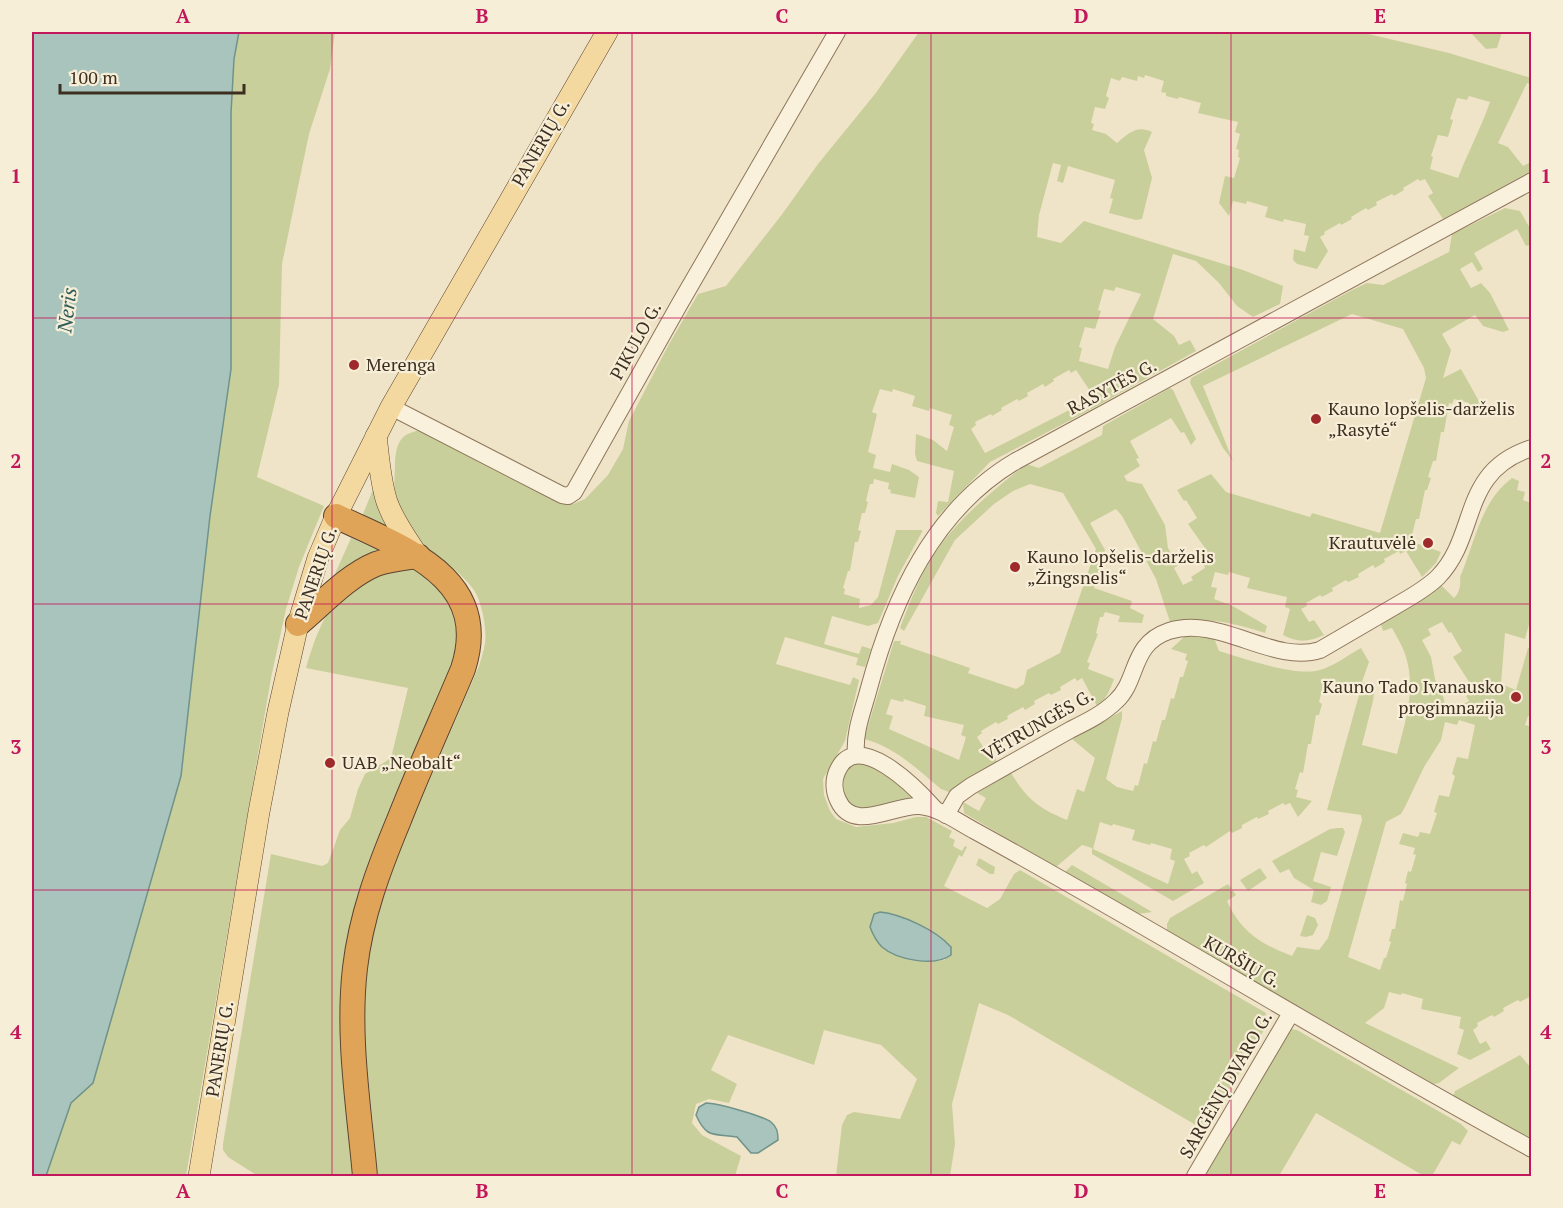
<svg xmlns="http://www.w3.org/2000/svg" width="1563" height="1208" font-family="'PT Serif',serif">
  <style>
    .green { fill: #c9cf9b; fill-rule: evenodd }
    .water { fill: #a9c4bc; stroke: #6f938a; stroke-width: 1.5 }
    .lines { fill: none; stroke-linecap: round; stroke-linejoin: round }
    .minor-casing { stroke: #8d765c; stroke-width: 18 }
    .major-casing { stroke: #5b4430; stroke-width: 22 }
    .highway-casing { stroke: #5b4430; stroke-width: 26 }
    .minor { stroke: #faf1dc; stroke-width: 16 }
    .major { stroke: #f3d9a0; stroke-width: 21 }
    .highway { stroke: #e0a458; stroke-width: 24 }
    .grid { fill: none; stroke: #c2185b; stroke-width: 1.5; stroke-opacity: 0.55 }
    .poi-dot { fill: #9e2a2b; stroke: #f7eed8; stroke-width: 2 }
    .labels { text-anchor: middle; stroke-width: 4.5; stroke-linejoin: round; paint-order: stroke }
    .street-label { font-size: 18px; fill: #3d2e20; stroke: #f7eed8 }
    .poi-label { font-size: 18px; fill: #3d2e20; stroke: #f7eed8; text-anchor: start }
    .water-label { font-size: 20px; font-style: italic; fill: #2f5d5a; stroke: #f7eed8 }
    .neatline { fill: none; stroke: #c2185b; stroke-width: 2 }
    .grid-label { font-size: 20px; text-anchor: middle; font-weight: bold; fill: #c2185b }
  </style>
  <rect width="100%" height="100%" fill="#f0e4c8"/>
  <g class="green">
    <polygon points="239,32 335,32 330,69 309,134 282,264 279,385 257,477 324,506 299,567 286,609 271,678 186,1176 46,1176 71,1103 93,1083 133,940 210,516 231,369 231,113 234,59"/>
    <path d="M919 32H1360L1449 53 1531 78V84L1527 83 1498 143 1508 147 1523 166 1531 162V171L1443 219 1428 196 1433 193 1425 179 1420 181 1418 179 1403 188 1404 190 1394 196 1392 194 1376 202 1377 205 1368 210 1366 208 1351 217 1352 219 1341 225 1340 223 1324 232 1325 234 1320 237 1328 251 1317 269 1297 264 1293 260 1294 249 1305 252 1309 236 1304 235 1306 224 1284 219 1283 222 1265 217 1268 207 1247 201 1246 204 1233 201 1229 216 1219 203 1225 176 1234 178 1240 158 1238 157 1239 150 1236 149 1240 134 1235 132 1238 122 1198 113 1201 103 1179 97 1178 99 1166 96V93L1161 92 1164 81 1145 75 1144 78 1138 76 1137 81 1122 77 1120 81 1111 78 1106 96 1109 98 1105 109 1095 107 1091 123 1094 124 1092 130 1106 134 1117 143C1129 133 1137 125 1152 132L1144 150 1152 178 1142 219 1136 220 1109 213 1113 199 1110 198 1115 180 1068 166 1063 183 1057 181 1061 165 1053 163 1039 215 1037 237 1061 243 1084 221 1243 270 1283 286 1280 304 1253 317 1237 306 1219 283 1196 261 1173 254 1153 319 1174 336 1179 345 1190 340 1196 351 1090 410 990 462 938 516 936 513 938 501 948 502 954 471 917 461 915 454 916 434 933 440 947 451 954 427 949 425 952 415 930 408 929 411 912 406 915 396 893 389 892 392 880 389 872 412 877 414 868 452 876 455 873 468 890 472 892 464 909 470 919 477 915 498 890 493 891 490 888 489 889 483 874 479 873 484H870L866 501 868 502 865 513H862L858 530 861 531 858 542H855L850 571H848L843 588 845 589 844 594 860 599 859 608 871 605 878 597 896 530H922V532L898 576 878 623 868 626 832 616 824 644 859 654 862 646 871 649 865 667 856 665 858 658 785 637 776 664 850 685 853 677 859 680 845 741 823 779 824 795 830 811 836 819 856 827 893 823 916 817H926L952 831 949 837 955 840 953 846 962 851 965 846 967 847 962 857 959 855 944 886 987 908 1000 899 1014 874 1020 870 1266 1013 1265 1028 1206 1131 1008 1015 979 1003 952 1104 955 1144 950 1176H836L842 1125 847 1115 854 1112 900 1119 917 1079 881 1045 824 1030 814 1065 728 1035 711 1070 737 1084 729 1103 709 1099 696 1104 692 1123 702 1135 741 1156 735 1176H378L362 1013 368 952 394 862 479 666C481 659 484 651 485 643 487 628 482 603 474 590 451 558 405 543 396 502 393 489 395 474 395 461 397 440 402 433 422 430L555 497 573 504 585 499 608 475 623 449 629 421 668 346 698 294 726 286 783 213 818 164 875 94ZM1469 96 1490 102C1481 128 1468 152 1458 178L1430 169 1433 157 1431 156 1438 135 1448 137 1453 120 1450 119 1457 98 1467 100ZM1116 287 1141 294 1115 347 1108 369 1079 361 1082 348 1079 347 1085 327 1095 329 1101 311 1098 310 1104 289 1114 291ZM1069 370 1071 373 1076 370 1094 397 1090 410 1081 404 985 453 971 429 976 425 975 422 991 414 992 416 1002 410 1001 408 1017 399 1019 401 1028 396 1027 393 1043 384 1045 387 1054 381 1053 379ZM880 912 894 914 940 937 945 960 926 962 892 954Z"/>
    <polygon points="1470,32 1502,32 1497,48 1486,49"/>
    <path d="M1505 208 1520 211 1531 230V249L1529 245 1526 246 1517 229 1474 253 1483 269 1478 272 1472 262 1460 269 1471 288 1481 283 1490 293 1509 330 1503 332 1483 326 1475 315 1442 334 1451 350 1443 378 1461 369 1480 403 1479 412 1467 409 1469 403 1454 399 1452 404 1449 403 1444 432H1441L1436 461H1433L1428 477 1431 478 1427 490H1425L1419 519H1416L1412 535 1414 536 1413 542 1441 552 1436 563 1422 577 1406 551 1400 554 1399 551 1384 559 1385 562 1375 568 1373 565 1358 574 1359 577 1348 582 1346 580 1332 588 1333 591 1322 597 1320 595 1306 603 1307 606 1301 609 1309 622 1314 620 1324 635C1308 642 1298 643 1283 635L1290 609 1285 607 1287 597 1247 588 1250 578 1229 572 1228 575 1215 572 1211 587 1217 588 1214 599 1231 605 1267 626 1265 633C1230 622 1208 617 1170 622L1156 579 1122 516 1116 509 1090 523 1105 550 1094 588 1132 601 1130 608 1144 615 1142 623 1118 622 1120 616 1105 612 1103 617H1100L1096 633 1098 634 1087 662 1090 663 1088 669 1114 679C1110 689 1107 699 1097 706L1082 678 1077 681 1075 678 1060 687 1061 690 1051 695 1049 693 1034 701 1035 704 1025 710 1023 707 1007 716 1008 719 998 724 996 722 981 731 982 733 977 737 985 750 991 748 997 762 980 771 949 792 941 789C917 769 895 747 864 739L894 641H901L900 644 970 668 968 673 1016 689 1024 684 1027 670 1060 653 1096 549 1063 493 1030 484 1013 491 994 504 955 540 904 631 900 628 901 625C912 597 923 567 942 543 966 512 996 488 1026 464L1039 468 1102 435 1103 426 1170 388 1173 390 1196 439 1191 445 1184 432 1181 433 1171 418 1130 441 1139 458 1136 459 1140 466 1124 476 1127 481 1142 484 1165 525 1168 548 1178 565 1174 568 1183 585 1193 580 1191 577 1205 568 1203 564 1212 558 1188 524 1197 518 1186 500 1184 501 1177 490 1211 474 1226 492 1310 517 1312 513 1380 533 1426 378 1424 368 1403 329 1352 314 1203 386 1233 461 1223 448 1190 383 1191 378 1352 290 1367 283 1383 285 1449 252 1452 234ZM891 699 903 702 904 699 926 706 924 716 964 725 961 735 966 737 959 760 889 729 893 716 886 714Z"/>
    <path d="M1512 478 1519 481 1517 490 1525 492 1523 500 1531 503 1529 514 1532 515 1531 617 1525 639 1505 633 1501 684 1516 690 1528 648 1531 649V717L1528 716 1525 725 1532 727V993L1530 994 1531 996 1520 1002 1518 1000 1503 1008 1504 1011 1494 1017 1492 1015 1477 1023 1478 1026 1473 1030 1480 1044 1486 1041 1491 1049 1470 1060 1457 1054 1464 1030 1459 1028 1461 1017 1421 1009 1423 999 1402 993 1401 995 1389 992 1384 1008 1365 1023 1459 1068 1439 1083 1434 1084 1167 931V924L1170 918 1228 884 1236 895 1227 901C1241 932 1261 944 1292 956L1297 947 1319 950 1328 938 1362 820 1361 815 1327 810 1359 695 1342 691 1343 685 1328 681 1326 686H1323L1319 702 1322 704 1319 715H1316L1311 744H1308L1303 773 1300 772 1295 789 1298 790 1296 797 1312 801 1298 817 1290 803 1285 805 1283 803 1268 811 1269 814 1258 819 1257 817 1242 825V828L1232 833 1230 831 1206 847 1204 845 1189 853 1190 856 1184 859 1192 874 1197 871 1204 883 1173 901 1092 854V848L1082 845 1056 867 964 813 963 802 979 811 986 798 977 793 1011 773C1028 800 1037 807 1067 820L1077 789 1084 792 1095 758 1072 739 1122 711V718L1106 779 1117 787 1133 791 1135 785 1138 786 1144 763 1147 764 1153 741 1156 742 1162 720H1165L1171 698 1174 699 1180 677H1183L1188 661 1185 660 1187 654 1171 649 1185 636 1214 638 1219 651C1243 658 1295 677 1320 670 1334 666 1348 655 1361 648L1369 662 1362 682 1375 686 1373 701 1362 745 1397 754C1405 723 1416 690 1406 657 1403 647 1397 637 1392 628L1383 631 1381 625 1383 621 1440 584 1454 598C1460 593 1461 583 1460 577 1475 543 1480 502 1512 478ZM1442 622 1449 633 1451 632 1462 651 1453 657 1475 691 1466 696 1469 701 1455 709 1446 708 1443 696 1435 679 1431 657 1422 640 1431 635 1428 629ZM1459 720 1475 725 1468 759 1457 757 1452 774 1455 776 1449 797 1439 795 1434 812 1437 813 1430 834 1420 832 1418 837 1403 833 1399 844 1415 848 1413 854 1416 855 1411 872 1408 871 1405 883 1407 884 1403 901 1400 900 1395 929H1392L1389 941 1391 942 1386 958H1384L1380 970 1348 957 1386 822 1401 814 1405 807 1424 767 1441 740 1445 722 1457 725ZM1100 822 1112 826 1113 824 1135 830 1132 840 1150 845 1151 843 1172 849 1170 859 1175 861 1168 884 1093 849Z"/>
    <polygon points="376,482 392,529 363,514"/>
    <polygon points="351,538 389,555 330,585"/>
    <path d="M399 565 417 569 445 590 463 634 429 728 365 875 352 921 355 1176H258L228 1157 223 1150V1144L271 854 322 866 328 863 340 830 350 818 358 789 365 774 388 760 392 754 408 688 306 668C316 634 328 599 360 579 371 572 387 569 399 565Z"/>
    <path d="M864 761 876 765 914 796C902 800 872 813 860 810 846 807 836 790 842 777 845 768 855 764 864 761Z"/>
    <polygon points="1337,828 1343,828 1345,832 1337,856 1321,852 1313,881 1331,887 1327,901 1321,905 1311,902 1314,890 1294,878 1289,869 1280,873 1272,861 1330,829"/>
    <polygon points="979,858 995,867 994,874 990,874 976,865"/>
    <polygon points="1072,865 1152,912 1138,914 1065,872"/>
    <polygon points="1260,868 1267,878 1248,891 1240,880"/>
    <polygon points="1307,915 1315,918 1318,925 1313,935 1306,937 1300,936"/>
    <polygon points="1291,1029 1297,1030 1461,1124 1468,1131 1460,1145 1452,1141 1432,1176 1424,1176 1316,1113 1279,1176 1202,1176"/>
    <polygon points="1520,1055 1531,1068 1531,1139 1453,1096 1455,1091"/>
  </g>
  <g class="water">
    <polygon points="32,32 239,32 234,59 231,113 231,369 210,516 181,776 93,1083 71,1103 46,1176 32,1176"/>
    <path d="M880 912C901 914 936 930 951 947V955C935 967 897 960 882 947 876 941 873 935 870 927L874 914Z"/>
    <path d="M706 1103C717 1103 763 1116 771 1122 777 1127 778 1132 778 1140L758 1153H751L737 1137C715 1133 707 1140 696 1115L699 1107Z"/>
  </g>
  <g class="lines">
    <defs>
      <g id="minor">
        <polyline points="391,407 562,495 568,496 574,492 679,305 837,32"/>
        <path d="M856 755C854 731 863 711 869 688 893 599 933 510 1016 461L1532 181"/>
        <path d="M934 808C917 789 856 726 837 772 833 781 834 792 838 800 853 834 894 804 920 806 940 808 958 822 975 831 1163 934 1344 1047 1532 1149"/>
        <path d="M946 815 957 796 971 786C1004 767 1037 749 1070 730 1086 722 1103 714 1116 701 1139 680 1130 644 1169 631 1220 615 1273 665 1320 650 1344 636 1368 622 1392 608 1407 599 1425 590 1438 577 1479 535 1459 471 1532 448"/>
        <polyline points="1195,1176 1291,1013"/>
      </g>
      <g id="major">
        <path d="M376 436C379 458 380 481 387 502 394 522 407 539 418 556"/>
        <polyline points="199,1176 259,812 278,712 298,624 318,558 336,516 391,407 607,32"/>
      </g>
      <g id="highway">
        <path d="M336 516C401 548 493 576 463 669 442 719 419 769 399 820 379 868 361 916 355 968 347 1037 359 1108 365 1176"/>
        <path d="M298 624C322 604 347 576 376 564 390 559 404 558 418 556"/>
      </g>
    </defs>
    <use href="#minor" class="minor-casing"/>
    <use href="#major" class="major-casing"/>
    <use href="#highway" class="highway-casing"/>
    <use href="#minor" class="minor"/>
    <use href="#major" class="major"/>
    <use href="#highway" class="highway"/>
  </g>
  <path class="grid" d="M332 32V1176M632 32V1176M931 32V1176M1231 32V1176M32 318H1532M32 604H1532M32 890H1532"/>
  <g class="poi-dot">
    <circle cx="354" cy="365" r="6"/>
    <circle cx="1316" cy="419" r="6"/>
    <circle cx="1428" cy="543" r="6"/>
    <circle cx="1015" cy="567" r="6"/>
    <circle cx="1516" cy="697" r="6"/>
    <circle cx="330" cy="763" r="6"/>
  </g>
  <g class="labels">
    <g class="street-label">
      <text transform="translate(541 143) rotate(-60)" y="6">PANERIŲ G.</text>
      <text transform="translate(636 341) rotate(-61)" y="6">PIKULO G.</text>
      <text transform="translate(1112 387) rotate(-28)" y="6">RASYTĖS G.</text>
      <text transform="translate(316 573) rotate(-71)" y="6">PANERIŲ G.</text>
      <text transform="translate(1038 725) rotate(-30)" y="6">VĖTRUNGĖS G.</text>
      <text transform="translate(1242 962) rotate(30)" y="6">KURŠIŲ G.</text>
      <text transform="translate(220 1049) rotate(-81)" y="6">PANERIŲ G.</text>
      <text transform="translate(1226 1085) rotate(-60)" y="6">SARGĖNŲ DVARO G.</text>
    </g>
    <g class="poi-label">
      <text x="366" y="371">Merenga</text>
      <text x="1328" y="415">Kauno lopšelis-darželis<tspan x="1328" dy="21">„Rasytė“</tspan></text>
      <text x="1416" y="549" text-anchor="end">Krautuvėlė</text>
      <text x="1027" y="563">Kauno lopšelis-darželis<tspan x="1027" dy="21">„Žingsnelis“</tspan></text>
      <text x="1504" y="693" text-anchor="end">Kauno Tado Ivanausko<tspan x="1504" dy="21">progimnazija</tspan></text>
      <text x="342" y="769">UAB „Neobalt“</text>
    </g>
    <g class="water-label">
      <text transform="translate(67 310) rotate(-83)" y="7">Neris</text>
    </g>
  </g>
  <rect width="1563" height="1208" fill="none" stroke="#f7eed8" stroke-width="66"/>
  <path d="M60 84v9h184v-9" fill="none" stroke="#3d2e20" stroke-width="3"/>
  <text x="69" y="84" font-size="18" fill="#3d2e20" stroke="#f7eed8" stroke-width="4.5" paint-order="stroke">100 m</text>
  <rect x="33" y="33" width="1497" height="1142" class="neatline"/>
  <g class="grid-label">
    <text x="183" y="23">A</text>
    <text x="482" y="23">B</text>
    <text x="782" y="23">C</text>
    <text x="1081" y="23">D</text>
    <text x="1380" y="23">E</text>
    <text x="16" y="183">1</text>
    <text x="1546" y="183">1</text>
    <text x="16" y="468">2</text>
    <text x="1546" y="468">2</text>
    <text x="16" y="754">3</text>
    <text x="1546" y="754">3</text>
    <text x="16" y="1039">4</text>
    <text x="1546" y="1039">4</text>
    <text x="183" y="1198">A</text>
    <text x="482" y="1198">B</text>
    <text x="782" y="1198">C</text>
    <text x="1081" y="1198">D</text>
    <text x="1380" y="1198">E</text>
  </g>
</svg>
